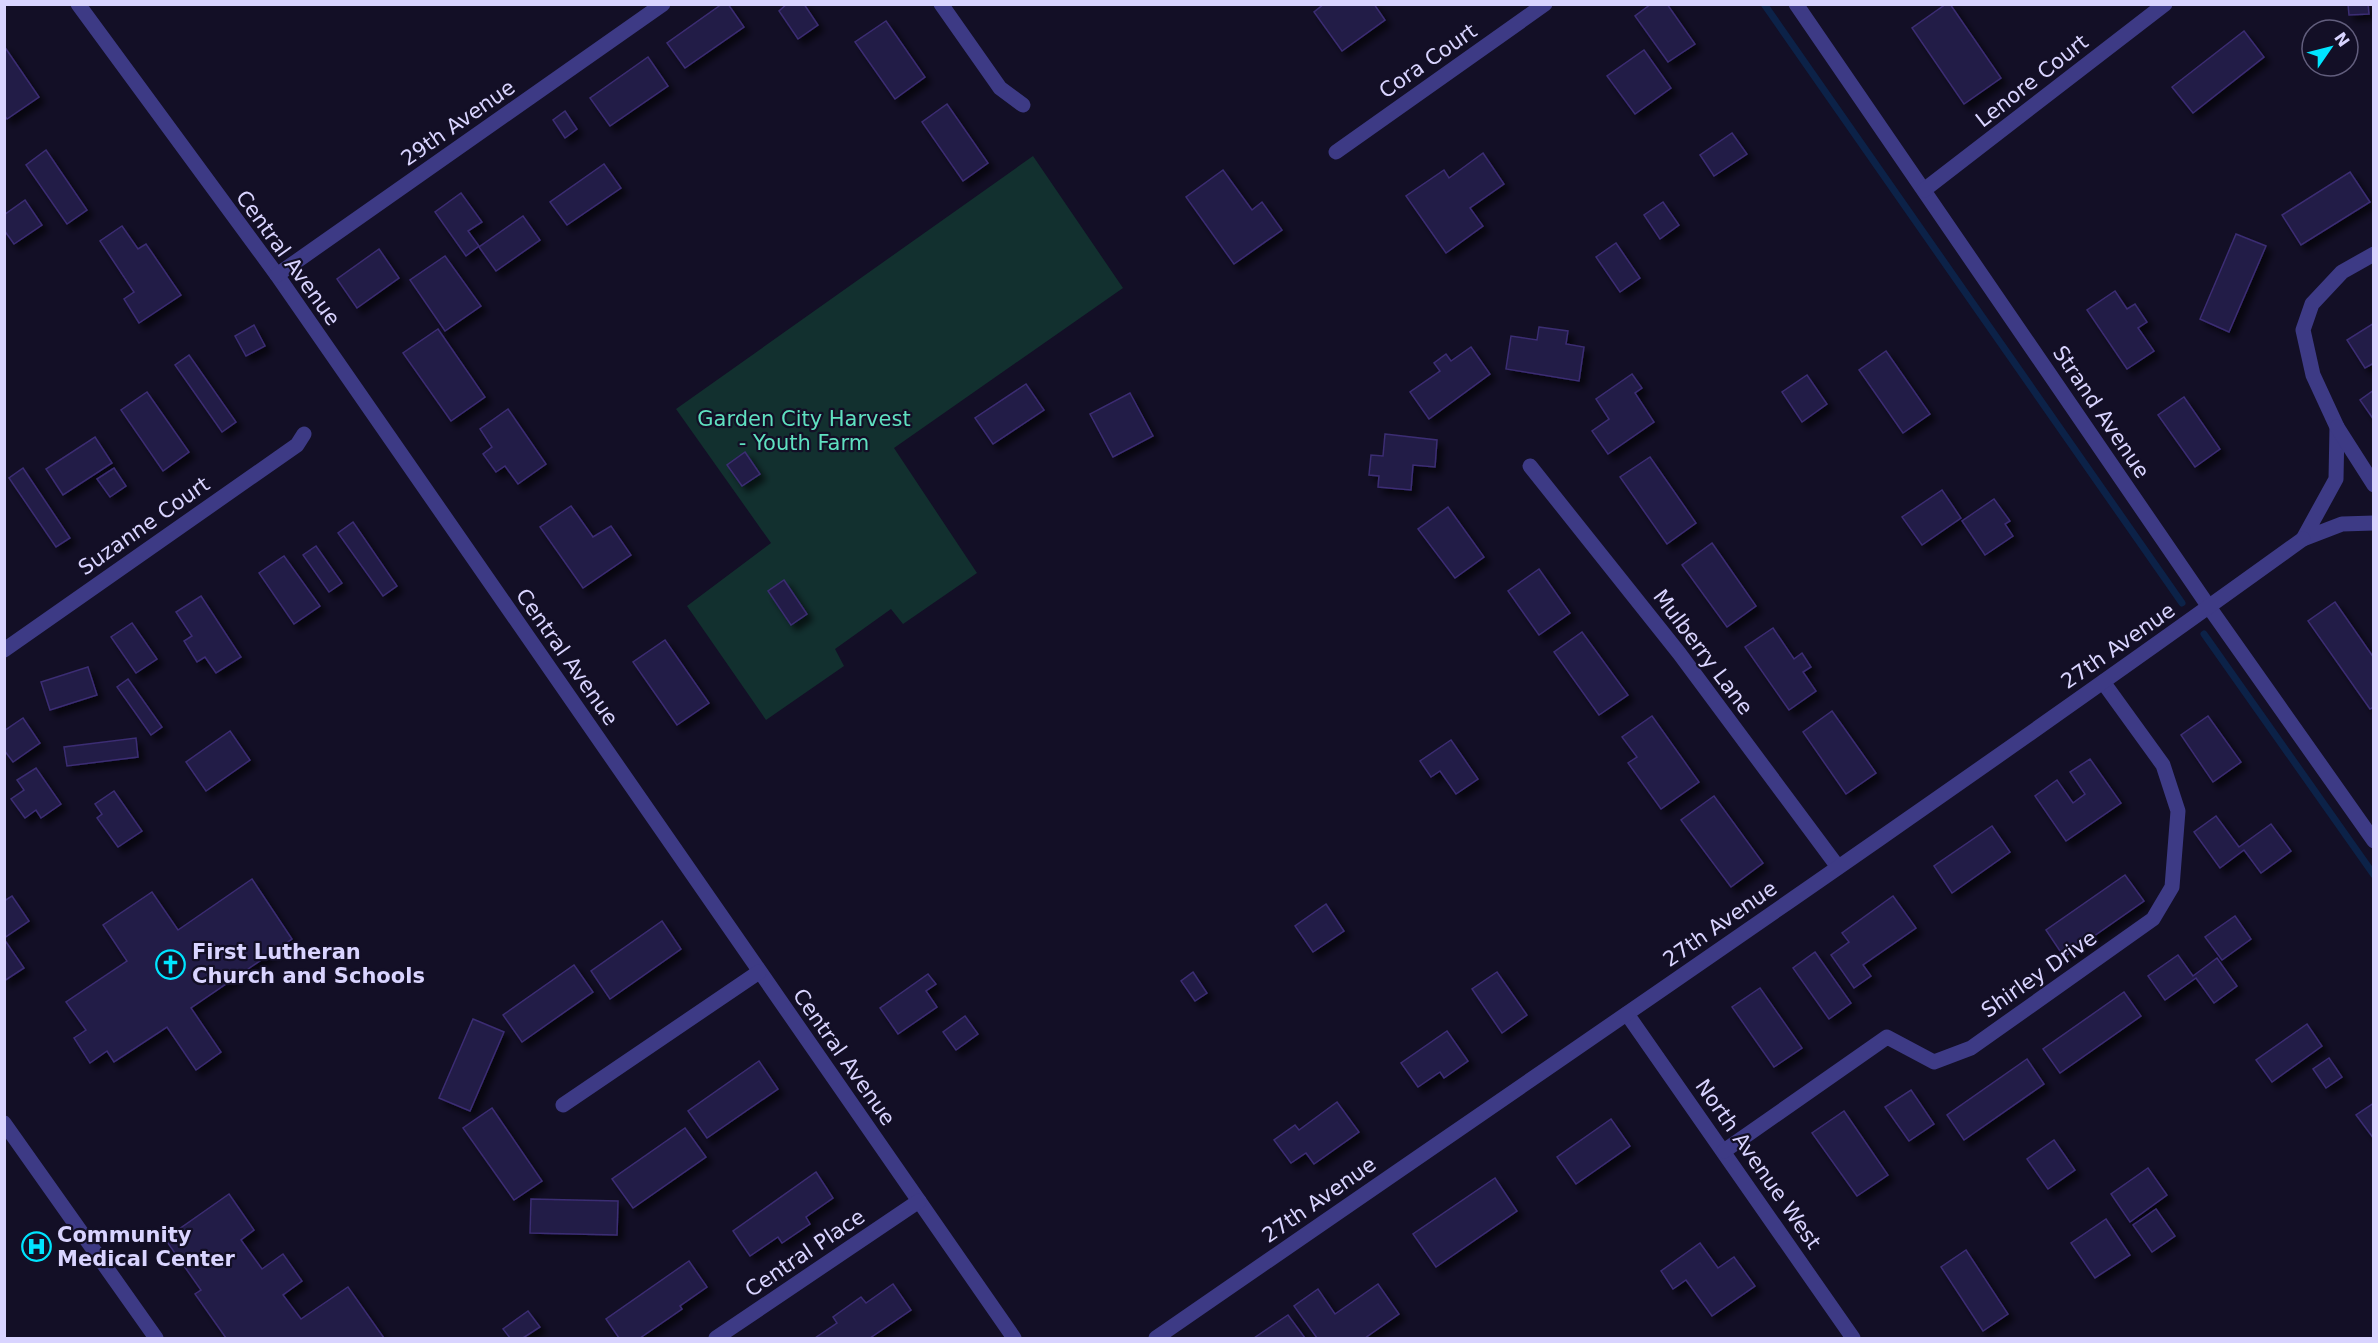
<svg xmlns="http://www.w3.org/2000/svg" width="2378" height="1343" font-family="'DejaVu Sans',sans-serif">
  <style>
    .green { fill: #12302f }
    .lines { fill: none; stroke-linecap: round; stroke-linejoin: round }
    .stream { stroke: #0c2248; stroke-width: 7 }
    .building { fill: #241b47; stroke: #3b2d73; stroke-width: 1.5; filter: url(#shadow) }
    .minor { stroke: #3d3a85; stroke-width: 15 }
    .tertiary { stroke: #3d3a85; stroke-width: 15 }
    .labels { text-anchor: middle; stroke-width: 4.5; stroke-linejoin: round; paint-order: stroke }
    .street-label { font-size: 21px; fill: #d9d4ff; stroke: #130f26 }
    .park-label { font-size: 21px; fill: #5fe0c0; stroke: #130f26 }
    .poi-label { font-size: 21px; font-weight: bold; fill: #d9d4ff; stroke: #130f26; text-anchor: start }
  </style>
  <defs>
    <filter id="shadow"><feDropShadow dx="5.5" dy="5.5" stdDeviation="3" flood-color="#0009"/></filter>
  </defs>
  <rect width="100%" height="100%" fill="#130f26"/>
  <polygon class="green" points="1033,156 1123,288 894,448 977,573 903,624 891,609 835,649 844,666 766,720 687,606 771,543 676,409"/>
  <g class="lines">
    <g class="stream">
      <polyline points="1764,4 2182,603"/>
      <polyline points="2204,634 2374,875"/>
    </g>
  </g>
  <g class="building">
    <polygon points="722,4 728,4 744,27 685,68 667,43"/>
    <polygon points="787,4 804,4 818,25 798,39 779,11"/>
    <polygon points="1324,4 1374,4 1385,20 1342,51 1314,12"/>
    <polygon points="1651,4 1667,4 1695,44 1668,62 1635,16"/>
    <polygon points="1946,4 1950,4 2001,78 1964,104 1912,28"/>
    <polygon points="2348,4 2368,4 2369,14 2349,15"/>
    <polygon points="886,21 925,77 895,99 855,42"/>
    <polygon points="2244,31 2264,57 2193,113 2172,87"/>
    <polygon points="4,46 39,97 7,119 4,115"/>
    <polygon points="1644,50 1671,88 1635,114 1607,76"/>
    <polygon points="648,57 668,86 610,126 590,98"/>
    <polygon points="947,104 988,163 963,181 922,122"/>
    <polygon points="565,111 577,129 565,138 553,120"/>
    <polygon points="1732,133 1747,154 1714,176 1700,155"/>
    <polygon points="46,150 87,210 67,224 26,165"/>
    <polygon points="1483,153 1504,184 1470,208 1483,226 1446,253 1406,196 1444,170 1449,178"/>
    <polygon points="604,164 621,188 567,225 550,202"/>
    <polygon points="1223,170 1252,210 1262,202 1282,230 1234,264 1186,197"/>
    <polygon points="2350,172 2370,202 2301,245 2282,215"/>
    <polygon points="461,193 482,222 468,231 479,246 466,256 435,212"/>
    <polygon points="25,200 42,225 14,244 4,230 4,215"/>
    <polygon points="1663,202 1679,225 1660,239 1644,215"/>
    <polygon points="523,216 540,240 496,271 479,247"/>
    <polygon points="122,226 138,249 146,244 181,295 139,323 124,299 134,292 100,241"/>
    <polygon points="2236,234 2266,246 2229,332 2200,319"/>
    <polygon points="1616,243 1640,278 1620,292 1596,257"/>
    <polygon points="379,249 399,278 357,308 337,279"/>
    <polygon points="445,256 481,306 445,331 410,280"/>
    <polygon points="2115,291 2127,309 2135,304 2147,322 2138,328 2154,351 2127,369 2087,310"/>
    <polygon points="2374,323 2374,363 2365,368 2347,340"/>
    <polygon points="254,325 265,346 246,356 235,336"/>
    <polygon points="1539,327 1568,331 1566,344 1584,347 1579,381 1506,369 1511,336 1537,340"/>
    <polygon points="438,329 485,397 451,421 403,353"/>
    <polygon points="1471,347 1490,374 1429,419 1410,392 1440,371 1434,363 1446,354 1451,361"/>
    <polygon points="1886,351 1930,414 1903,433 1859,370"/>
    <polygon points="189,355 236,422 222,432 175,365"/>
    <polygon points="1632,374 1642,388 1635,393 1654,422 1608,454 1592,431 1609,419 1596,399"/>
    <polygon points="1807,375 1827,404 1802,422 1782,392"/>
    <polygon points="1026,384 1044,410 993,444 975,418"/>
    <polygon points="2374,390 2374,420 2360,400"/>
    <polygon points="147,392 189,452 163,471 121,410"/>
    <polygon points="1130,393 1153,436 1113,457 1090,414"/>
    <polygon points="2184,397 2220,449 2195,467 2158,415"/>
    <polygon points="508,409 546,464 518,484 505,466 496,472 483,454 492,447 480,429"/>
    <polygon points="1385,434 1437,440 1435,467 1413,465 1411,490 1378,487 1379,476 1369,475 1371,455 1383,456"/>
    <polygon points="95,437 112,463 63,495 46,469"/>
    <polygon points="745,452 760,474 742,486 727,465"/>
    <polygon points="1650,457 1696,523 1667,544 1620,477"/>
    <polygon points="23,468 70,538 56,547 9,478"/>
    <polygon points="114,468 126,486 110,497 97,479"/>
    <polygon points="1942,490 1961,518 1922,545 1902,517"/>
    <polygon points="1994,499 2010,521 2005,524 2013,536 1985,555 1962,521"/>
    <polygon points="571,506 593,537 611,526 631,555 583,588 540,527"/>
    <polygon points="1448,507 1484,557 1455,578 1418,529"/>
    <polygon points="353,522 397,586 383,596 338,533"/>
    <polygon points="1712,543 1756,606 1727,627 1682,565"/>
    <polygon points="316,546 342,583 329,592 303,555"/>
    <polygon points="284,556 320,606 294,624 259,573"/>
    <polygon points="1539,569 1570,613 1539,635 1508,591"/>
    <polygon points="784,580 807,614 791,625 768,591"/>
    <polygon points="201,596 241,657 216,673 205,657 197,662 184,641 192,636 176,612"/>
    <polygon points="2335,602 2374,658 2374,707 2370,709 2308,621"/>
    <polygon points="132,623 157,659 136,673 111,637"/>
    <polygon points="1773,628 1794,659 1802,653 1811,667 1803,672 1816,691 1789,710 1745,647"/>
    <polygon points="1582,632 1628,695 1599,715 1554,652"/>
    <polygon points="665,640 709,703 677,725 633,662"/>
    <polygon points="88,667 97,695 50,710 41,682"/>
    <polygon points="128,679 162,727 151,735 117,687"/>
    <polygon points="1832,711 1876,773 1846,794 1803,732"/>
    <polygon points="1652,716 1699,782 1661,809 1628,763 1637,757 1622,737"/>
    <polygon points="2208,716 2241,762 2213,782 2181,735"/>
    <polygon points="23,718 40,743 13,762 4,750 4,731"/>
    <polygon points="230,731 250,760 206,791 186,762"/>
    <polygon points="136,738 138,757 67,766 64,747"/>
    <polygon points="1451,740 1478,779 1456,794 1440,771 1431,777 1420,761"/>
    <polygon points="2090,759 2121,803 2066,841 2035,796 2057,780 2073,803 2085,794 2070,772"/>
    <polygon points="36,768 61,804 41,818 36,810 25,818 11,799 24,790 17,780"/>
    <polygon points="114,791 142,831 118,847 97,818 102,814 95,804"/>
    <polygon points="1714,796 1763,863 1731,887 1681,820"/>
    <polygon points="2216,816 2239,847 2271,824 2291,851 2261,873 2244,850 2220,868 2194,832"/>
    <polygon points="1992,826 2010,852 1952,893 1934,866"/>
    <polygon points="2125,875 2144,901 2064,957 2046,930"/>
    <polygon points="252,879 292,939 191,1008 221,1052 196,1070 167,1027 114,1062 107,1051 90,1063 74,1038 86,1030 66,1002 127,961 103,925 152,892 178,930"/>
    <polygon points="12,896 29,921 4,938 4,901"/>
    <polygon points="1893,896 1916,928 1863,965 1871,976 1854,988 1831,955 1849,942 1842,933"/>
    <polygon points="1326,904 1344,931 1313,952 1295,926"/>
    <polygon points="2235,916 2251,939 2222,960 2205,937"/>
    <polygon points="662,921 681,949 610,999 591,971"/>
    <polygon points="4,939 24,968 4,981"/>
    <polygon points="1815,952 1851,1003 1829,1019 1793,968"/>
    <polygon points="2178,955 2193,976 2217,958 2237,986 2214,1003 2196,978 2165,1000 2148,976"/>
    <polygon points="574,965 593,992 522,1042 503,1015"/>
    <polygon points="1193,972 1207,993 1195,1001 1181,981"/>
    <polygon points="1497,972 1527,1015 1502,1033 1472,989"/>
    <polygon points="928,974 936,984 926,991 937,1007 898,1034 880,1008"/>
    <polygon points="1760,988 1802,1048 1774,1067 1732,1007"/>
    <polygon points="2124,992 2141,1016 2060,1073 2043,1049"/>
    <polygon points="965,1016 978,1034 956,1050 943,1032"/>
    <polygon points="473,1019 504,1032 470,1111 439,1098"/>
    <polygon points="2307,1024 2322,1046 2272,1082 2256,1060"/>
    <polygon points="1447,1031 1468,1061 1444,1078 1440,1072 1418,1087 1401,1063"/>
    <polygon points="2329,1058 2342,1077 2326,1088 2313,1069"/>
    <polygon points="2027,1059 2044,1084 1964,1140 1947,1115"/>
    <polygon points="759,1061 778,1089 707,1138 688,1111"/>
    <polygon points="1911,1090 1934,1124 1909,1141 1885,1107"/>
    <polygon points="1337,1102 1359,1132 1314,1164 1306,1153 1291,1163 1274,1140 1295,1125 1299,1130"/>
    <polygon points="2374,1103 2374,1139 2356,1115"/>
    <polygon points="492,1108 542,1181 514,1200 463,1128"/>
    <polygon points="1844,1111 1888,1175 1857,1196 1812,1133"/>
    <polygon points="1611,1119 1630,1146 1576,1184 1557,1157"/>
    <polygon points="685,1128 706,1157 633,1208 612,1179"/>
    <polygon points="2054,1140 2075,1170 2048,1189 2027,1159"/>
    <polygon points="2148,1168 2167,1195 2130,1222 2111,1194"/>
    <polygon points="816,1172 833,1198 806,1217 810,1224 782,1243 778,1237 750,1256 733,1231"/>
    <polygon points="1495,1178 1517,1211 1436,1267 1413,1234"/>
    <polygon points="229,1194 254,1230 241,1240 262,1269 283,1254 302,1281 283,1295 301,1319 348,1287 384,1338 226,1338 195,1294 201,1290 165,1239"/>
    <polygon points="531,1199 618,1201 617,1235 530,1233"/>
    <polygon points="2156,1209 2175,1236 2152,1252 2133,1225"/>
    <polygon points="2106,1219 2130,1255 2095,1278 2071,1243"/>
    <polygon points="1700,1243 1718,1268 1734,1257 1755,1286 1712,1316 1686,1280 1673,1289 1661,1271"/>
    <polygon points="1966,1250 2008,1314 1983,1331 1941,1267"/>
    <polygon points="689,1261 707,1287 680,1306 682,1309 640,1338 619,1338 606,1319"/>
    <polygon points="893,1284 911,1310 870,1338 815,1338 837,1323 833,1317 861,1297 866,1303"/>
    <polygon points="1378,1284 1399,1314 1365,1338 1317,1338 1294,1306 1318,1289 1335,1314"/>
    <polygon points="528,1311 540,1327 523,1338 510,1338 503,1329"/>
    <polygon points="1288,1315 1305,1338 1254,1338"/>
  </g>
  <g class="lines">
    <g class="minor">
      <polyline points="78,4 277,275 1014,1338"/>
      <polyline points="941,4 1000,88 1023,105"/>
      <polyline points="1796,4 2209,607 2374,841"/>
      <polyline points="1336,152 1545,4"/>
      <polyline points="1924,190 2165,4"/>
      <polyline points="2374,254 2342,272 2312,304 2303,330 2313,375 2337,427 2336,479 2303,539 2342,524 2374,523"/>
      <polyline points="277,275 663,4"/>
      <polyline points="2337,427 2374,485"/>
      <polyline points="1530,466 1679,653 1838,867"/>
      <polyline points="4,650 297,445 304,434"/>
      <polyline points="1627,1014 1853,1338"/>
      <polyline points="563,1105 759,972"/>
      <polyline points="1724,1151 1887,1037 1934,1062 1971,1048 2153,919 2172,887 2178,811 2163,765 2103,682"/>
      <polyline points="716,1338 919,1201"/>
      <path d="M1156 1338C1539 1073 1925 812 2303 539"/>
    </g>
    <polyline class="tertiary" points="4,1123 156,1338"/>
  </g>
  <defs>
    <symbol id="church-ring" viewBox="-11 -11 22 22"><circle r="9.5" fill="#130f26" stroke="#00e5ff" stroke-width="1.5"/><path d="M-1.2-6h2.4v3.5h3.3v2.4h-3.3V6h-2.4V-.1h-3.3v-2.4h3.3Z" fill="#00e5ff"/></symbol>
    <symbol id="hospital-ring" viewBox="-11 -11 22 22"><circle r="9.5" fill="#130f26" stroke="#00e5ff" stroke-width="1.5"/><path d="M-5-5h3v3.5h4V-5h3V5h-3V1.5h-4V5h-3Z" fill="#00e5ff"/></symbol>
  </defs>
  <g fill-rule="evenodd">
    <use href="#church-ring" x="154" y="948" width="33" height="33"/>
    <use href="#hospital-ring" x="20" y="1230" width="33" height="33"/>
  </g>
  <g class="labels">
    <g class="street-label">
      <text transform="translate(1428 61) rotate(-35)" y="7">Cora Court</text>
      <text transform="translate(2032 81) rotate(-38)" y="7">Lenore Court</text>
      <text transform="translate(458 123) rotate(-35)" y="7">29th Avenue</text>
      <text transform="translate(288 258) rotate(54)" y="7">Central Avenue</text>
      <text transform="translate(2101 412) rotate(56)" y="7">Strand Avenue</text>
      <text transform="translate(144 526) rotate(-35)" y="7">Suzanne Court</text>
      <text transform="translate(2118 646) rotate(-35)" y="7">27th Avenue</text>
      <text transform="translate(1703 652) rotate(53)" y="7">Mulberry Lane</text>
      <text transform="translate(567 657) rotate(55)" y="7">Central Avenue</text>
      <text transform="translate(1720 924) rotate(-35)" y="7">27th Avenue</text>
      <text transform="translate(2039 974) rotate(-35)" y="7">Shirley Drive</text>
      <text transform="translate(844 1057) rotate(55)" y="7">Central Avenue</text>
      <text transform="translate(1758 1164) rotate(55)" y="7">North Avenue West</text>
      <text transform="translate(1319 1200) rotate(-35)" y="7">27th Avenue</text>
      <text transform="translate(805 1253) rotate(-34)" y="7">Central Place</text>
    </g>
    <g class="park-label">
      <text x="804" y="426">Garden City Harvest<tspan x="804" dy="24">- Youth Farm</tspan></text>
    </g>
    <g class="poi-label">
      <text x="192" y="959">First Lutheran<tspan x="192" dy="24">Church and Schools</tspan></text>
      <text x="57" y="1242">Community<tspan x="57" dy="24">Medical Center</tspan></text>
    </g>
  </g>
  <rect width="2378" height="1343" fill="none" stroke="#d9d4ff" stroke-width="12"/>
  <g transform="translate(2330 48) rotate(55)"><circle r="28" fill="#130f26" stroke="#625e7d" stroke-width="1.5"/>
  <path d="M0-4.5L10 22L0 15L-10 22Z" fill="#00e5ff"/>
  <text y="-9" font-size="16" font-weight="bold" text-anchor="middle" fill="#d9d4ff">N</text>
  </g>
</svg>
